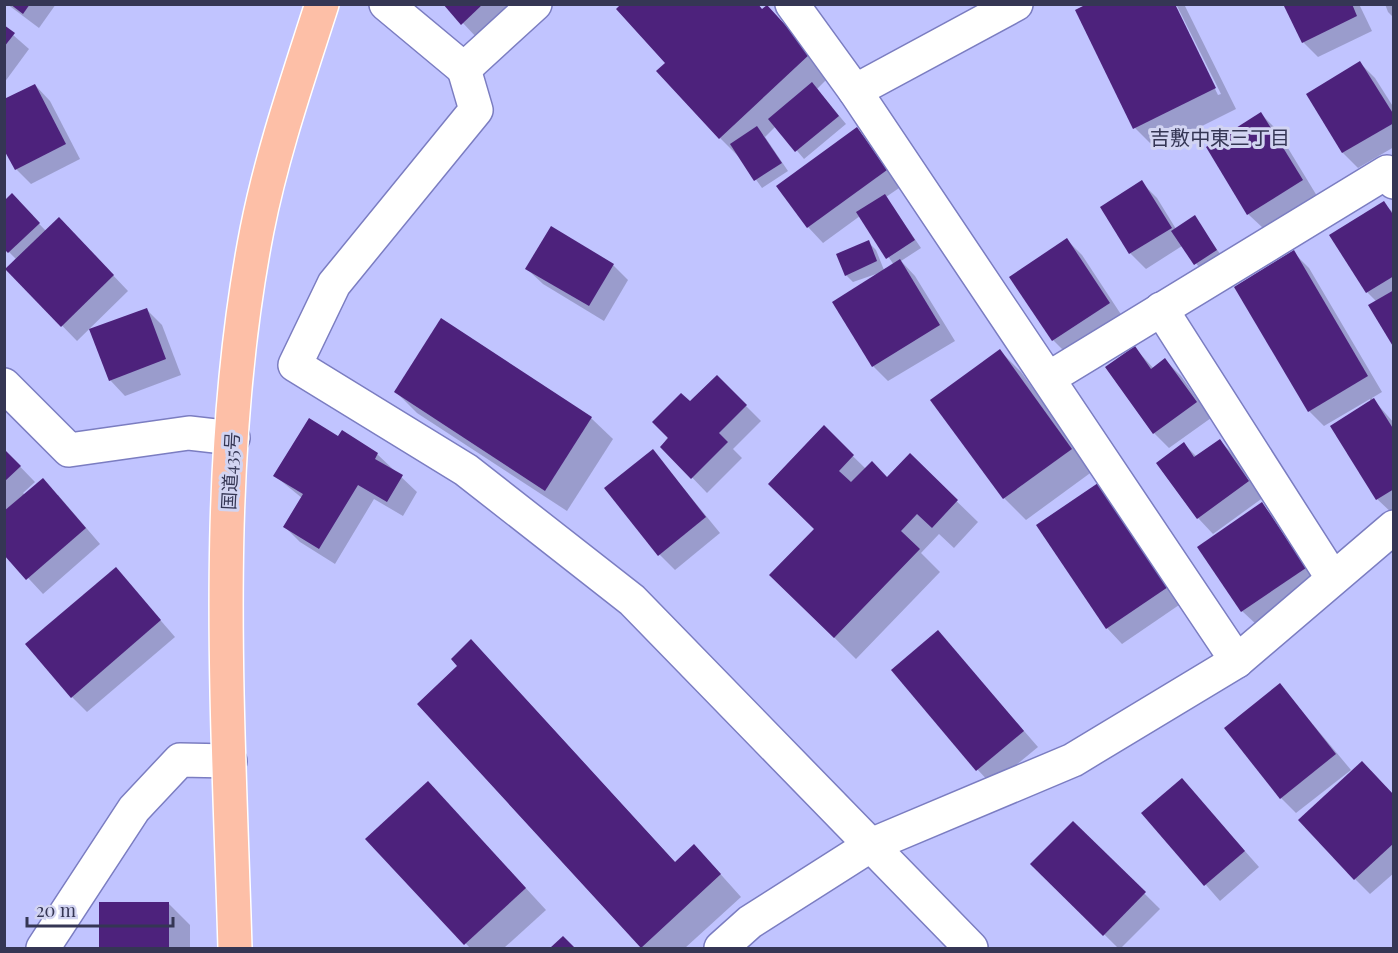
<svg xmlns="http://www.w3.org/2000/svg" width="1398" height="953" font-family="'Playfair Display','Noto Sans JP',serif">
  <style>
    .shadow { fill: #0003 }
    .building { fill: #4d227c }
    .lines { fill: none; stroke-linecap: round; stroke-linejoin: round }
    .street-casing { stroke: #7b7dc1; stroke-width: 36 }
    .highway-casing { stroke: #fff; stroke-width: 36 }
    .street { stroke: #fff; stroke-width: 33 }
    .highway { stroke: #fdbfa7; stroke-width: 33 }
    .labels { text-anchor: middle; stroke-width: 6; stroke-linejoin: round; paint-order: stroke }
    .street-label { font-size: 18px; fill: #353654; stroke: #d2d4f2 }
    .neighbourhood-label { font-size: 20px; fill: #353654; stroke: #d2d4f2 }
  </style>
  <rect width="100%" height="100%" fill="#c1c4ff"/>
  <g class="shadow">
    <polygon points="7,4 56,4 39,28"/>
    <polygon points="445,4 514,4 478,39"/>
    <polygon points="1173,4 1218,95 1221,94 1176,4 1184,4 1236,109 1156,149 1135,128"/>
    <polygon points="1285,4 1359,4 1372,31 1318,57 1303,42"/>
    <polygon points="1385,4 1394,4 1394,18 1388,12"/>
    <polygon points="763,10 831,75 817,89 846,124 804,159 776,126 765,137 788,171 762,188 742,160 720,138"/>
    <polygon points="4,27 29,49 4,83"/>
    <polygon points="1360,63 1375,78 1394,108 1394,147 1358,168 1343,153 1308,94"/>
    <polygon points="35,85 50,101 80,159 31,184 16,169"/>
    <polygon points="1261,114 1277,130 1317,196 1264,229 1248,214"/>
    <polygon points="857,129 872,145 902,186 886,197 921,248 901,261 915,276 955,341 888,381 873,366 882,272 853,282 846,275 868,242 876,250 884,270 894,265 860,216 823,243 808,227 778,186"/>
    <polygon points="1141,182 1157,198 1176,229 1194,217 1223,258 1203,272 1182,246 1146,269 1130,253 1102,207"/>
    <polygon points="12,196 46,231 74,234 128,291 77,341 7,269 17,260 4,247"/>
    <polygon points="1383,203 1394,213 1394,345 1377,302 1367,292 1331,235"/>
    <polygon points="1067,240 1082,255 1124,319 1068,355 1053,340"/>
    <polygon points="1293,252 1309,268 1382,392 1372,398 1394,423 1393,514 1377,499 1370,399 1324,426 1309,411"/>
    <polygon points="613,265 628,280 604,321 543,284 527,269"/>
    <polygon points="147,310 162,325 181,375 125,396 110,380"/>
    <polygon points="1135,348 1154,369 1165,360 1181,376 1211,418 1169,448 1154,433"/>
    <polygon points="1000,351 1021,372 1093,471 1026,520 1004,498 932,400"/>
    <polygon points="717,377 761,421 733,449 742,458 707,493 662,446 690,403"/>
    <polygon points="395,391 591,418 613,439 567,511 417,413"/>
    <polygon points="824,428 866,469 887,479 910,456 978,522 954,548 939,534 921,553 940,572 856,659 771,575 815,529"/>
    <polygon points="1220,441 1235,456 1264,497 1213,534 1198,518 1184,444 1197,457"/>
    <polygon points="4,450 35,482 23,493 25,495 58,495 100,544 43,594 4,552"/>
    <polygon points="653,451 720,533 675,570 660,555"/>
    <polygon points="377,454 417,492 403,516 374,499 335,564 300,542 285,527 302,498 275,476"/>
    <polygon points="1098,485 1182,603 1122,644 1107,628"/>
    <polygon points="1261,504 1277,520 1320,584 1258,626 1242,611 1199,548"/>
    <polygon points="116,569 175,637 87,712 72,697"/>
    <polygon points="938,632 1038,747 992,785 977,769"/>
    <polygon points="471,641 676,863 715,868 741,897 685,948 643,948 419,704 459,666"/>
    <polygon points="1280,685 1351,770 1296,813 1281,798"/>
    <polygon points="1182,780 1259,867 1220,901 1143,813"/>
    <polygon points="1394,795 1394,873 1370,894 1355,879"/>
    <polygon points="449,805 546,910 504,948 470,948 368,839"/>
    <polygon points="1073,823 1160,909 1121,948 1118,948 1033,864"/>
    <polygon points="100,904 169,904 190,925 190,948 100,948"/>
  </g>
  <g class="building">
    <polygon points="10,4 30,4 23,14"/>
    <polygon points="443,4 483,4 461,25"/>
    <polygon points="621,4 758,4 762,9 767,5 811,53 719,139 656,71 665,63 616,9"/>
    <polygon points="1087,4 1175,4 1216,88 1133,129 1075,10"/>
    <polygon points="1283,4 1352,4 1357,16 1302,43"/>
    <polygon points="4,25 15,33 4,47"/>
    <polygon points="1360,61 1394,115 1394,123 1342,153 1306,94"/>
    <polygon points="812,82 839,116 795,152 768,119"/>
    <polygon points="35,84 66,144 15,170 4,150 4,99"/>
    <polygon points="1261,112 1303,180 1247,215 1206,147"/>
    <polygon points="757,126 782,163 754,181 730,144"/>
    <polygon points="857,127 887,170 807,228 776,186"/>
    <polygon points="1142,180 1172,228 1129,254 1100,207"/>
    <polygon points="12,193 40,223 8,253 4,249 4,201"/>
    <polygon points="885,194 915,240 886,259 856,212"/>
    <polygon points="1384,201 1394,216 1394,276 1366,293 1329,235"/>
    <polygon points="1195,215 1217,250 1194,265 1171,231"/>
    <polygon points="59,217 114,275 61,327 5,269"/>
    <polygon points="551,226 614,264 589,306 525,269"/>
    <polygon points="1067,238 1110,303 1052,341 1009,277"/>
    <polygon points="869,240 877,261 845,276 836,254"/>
    <polygon points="1294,250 1368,376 1308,412 1234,287"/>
    <polygon points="900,259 940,325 872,367 832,302"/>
    <polygon points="1394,290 1394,348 1368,305"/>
    <polygon points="147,308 166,359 109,381 89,329"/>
    <polygon points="441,318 592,417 545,491 394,392"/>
    <polygon points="1135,346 1151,369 1165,358 1197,402 1153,434 1105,367"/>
    <polygon points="1000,349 1072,449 1003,499 930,400"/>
    <polygon points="717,375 747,405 719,433 728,442 691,479 660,447 668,438 652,422 681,393 690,401"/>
    <polygon points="1374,398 1394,430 1394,489 1376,500 1330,426"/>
    <polygon points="309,418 338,436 342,430 378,453 375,459 403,475 387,502 358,485 319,549 283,527 303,494 273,476"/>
    <polygon points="824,425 854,455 839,471 851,482 872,461 887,477 910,453 958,500 932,528 917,514 901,531 920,549 834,638 769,575 814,529 768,484"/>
    <polygon points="1220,439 1249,481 1197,519 1156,463 1184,442 1194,457"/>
    <polygon points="4,449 21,466 4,482"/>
    <polygon points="653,449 706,517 658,556 604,488"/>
    <polygon points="43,478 86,528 26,580 4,555 4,511"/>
    <polygon points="1098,483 1168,587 1106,629 1036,525"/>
    <polygon points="1262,502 1306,568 1241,612 1197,547"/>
    <polygon points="116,567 161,620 71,698 25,644"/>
    <polygon points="938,630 1024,731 976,771 891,670"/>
    <polygon points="471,639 675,862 694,844 721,874 641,948 417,704 457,666 451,659"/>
    <polygon points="1280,683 1336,754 1280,799 1224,728"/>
    <polygon points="1362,761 1394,795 1394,843 1354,880 1298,820"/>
    <polygon points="1182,778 1245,851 1204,886 1141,813"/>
    <polygon points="428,781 526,888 464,945 365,839"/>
    <polygon points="1073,821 1146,892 1103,936 1030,864"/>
    <rect x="99" y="902" width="70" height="46"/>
    <polygon points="563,936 575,948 550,948"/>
  </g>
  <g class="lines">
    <defs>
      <g id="street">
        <polyline points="386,4 464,69 535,4"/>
        <polyline points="792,4 855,91 1237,661"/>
        <polyline points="464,69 476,110 334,284 295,365 466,470 632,600 971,948"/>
        <polyline points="855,91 1016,4"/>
        <polyline points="1161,309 1332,577"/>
        <polyline points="1049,378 1387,172 1394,182"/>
        <polyline points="4,385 69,450 189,433 233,438"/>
        <polyline points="43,948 134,809 180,760 230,761"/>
        <polyline points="721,948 750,922 871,845 1073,760 1237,661 1394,527"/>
      </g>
      <path id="highway" d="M235 948C228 710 211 466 257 230 272 154 298 79 322 4"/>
    </defs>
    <use href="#street" class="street-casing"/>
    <use href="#highway" class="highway-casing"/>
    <use href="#street" class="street"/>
    <use href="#highway" class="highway"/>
  </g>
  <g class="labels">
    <g class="street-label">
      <text transform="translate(231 471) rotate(-87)" y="6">国道435号</text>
    </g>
    <g class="neighbourhood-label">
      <text x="1220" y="145">吉敷中東三丁目</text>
    </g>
  </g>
  <rect width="1398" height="953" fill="none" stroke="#353654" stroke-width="12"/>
  <path d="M27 917v9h146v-9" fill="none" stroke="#353654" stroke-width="3"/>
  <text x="36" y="917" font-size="18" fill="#353654" stroke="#d2d4f2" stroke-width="4.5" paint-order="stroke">20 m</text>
</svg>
